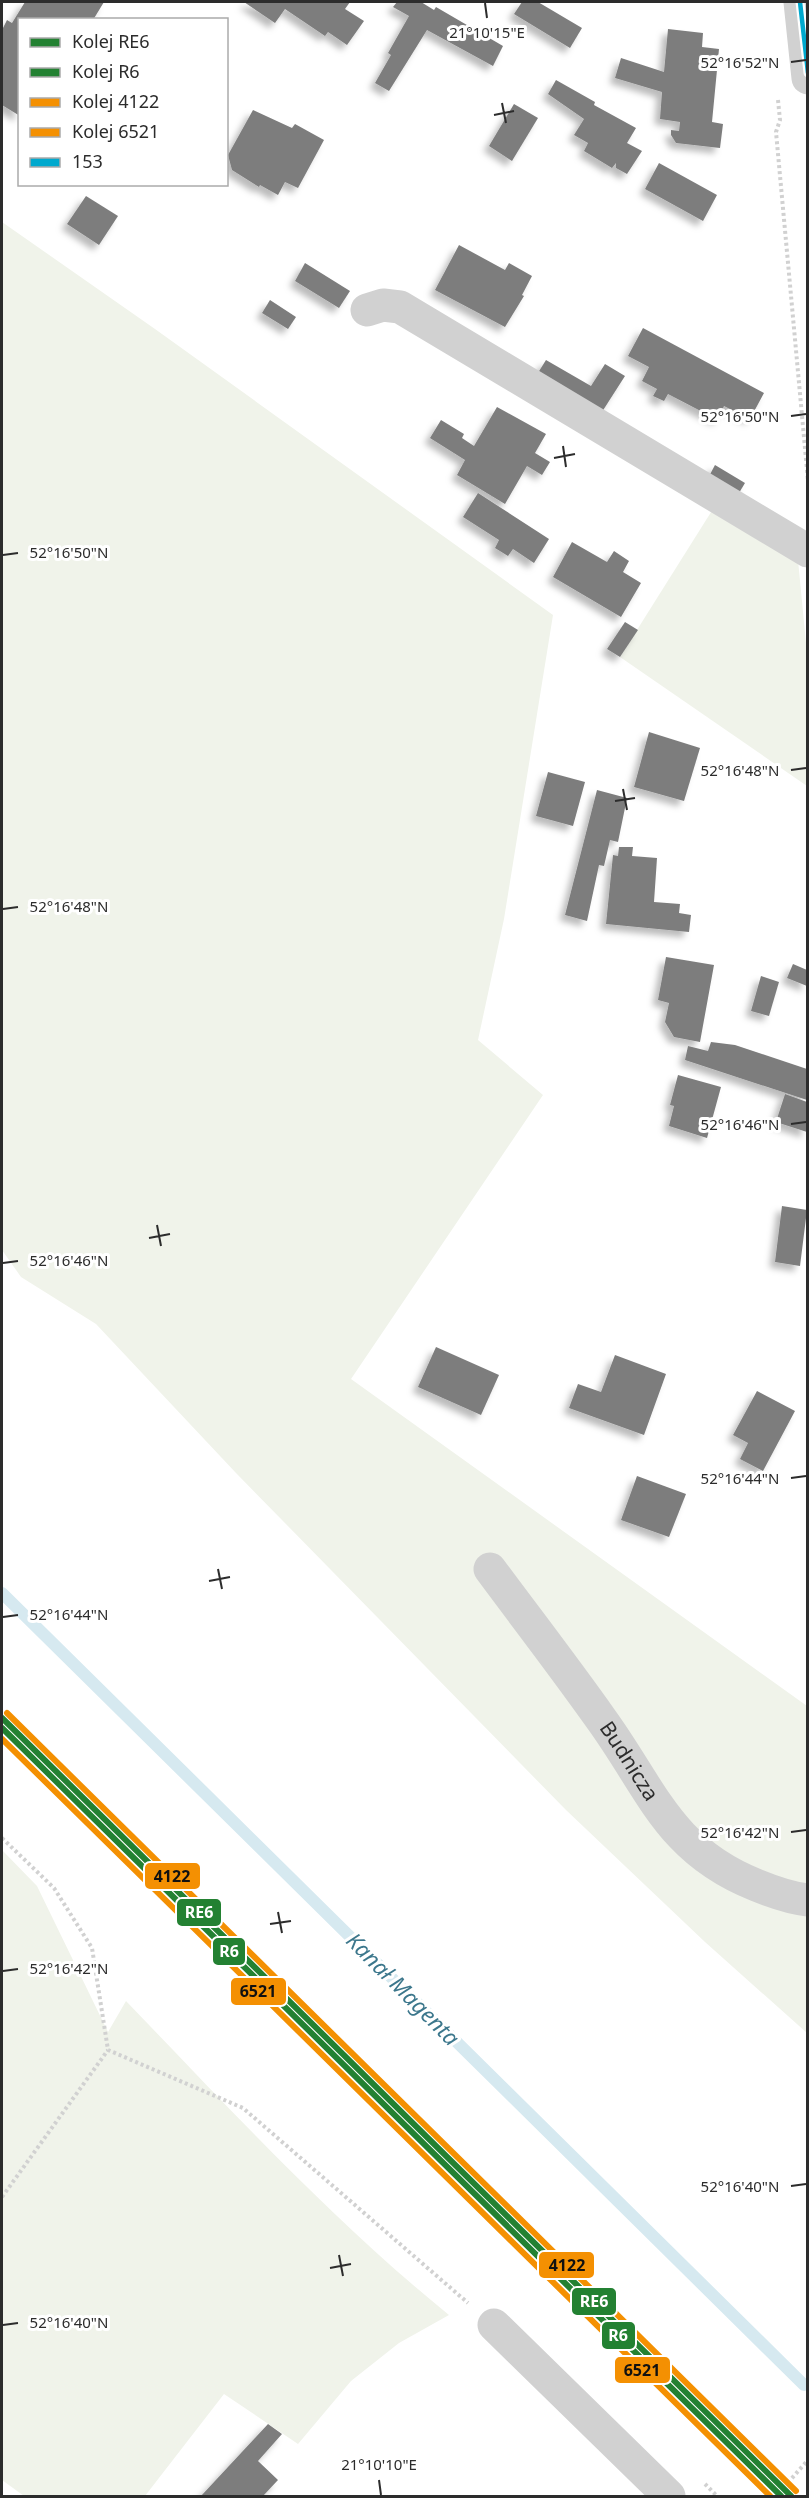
<svg xmlns="http://www.w3.org/2000/svg" width="809" height="2498" font-family="'Noto Sans',sans-serif">
  <style>
    .green { fill: #f0f3ea }
    .lines { fill: none; stroke-linecap: round; stroke-linejoin: round }
    .stream { stroke: #d6e9f0; stroke-width: 12 }
    .building { fill: #7d7d7d; filter: url(#shadow) }
    .path { stroke: #d1d1d1; stroke-width: 4; stroke-dasharray: 3 3; stroke-linecap: butt }
    .minor { stroke: #d1d1d1; stroke-width: 33 }
    .bus-1-casing { stroke: #fff; stroke-width: 9 }
    .bus-1 { stroke: #00a9ce; stroke-width: 4.5 }
    .rail-1-casing { stroke: #fff; stroke-width: 10 }
    .rail-2-casing { stroke: #fff; stroke-width: 10 }
    .rail-3-casing { stroke: #fff; stroke-width: 10 }
    .rail-4-casing { stroke: #fff; stroke-width: 10 }
    .rail-1 { stroke: #238132; stroke-width: 6 }
    .rail-2 { stroke: #238132; stroke-width: 6 }
    .rail-3 { stroke: #f49002; stroke-width: 6 }
    .rail-4 { stroke: #f49002; stroke-width: 6 }
    .ticks { fill: none; stroke: #2c2c2c; stroke-width: 2 }
    .labels { text-anchor: middle; stroke-width: 6; stroke-linejoin: round; paint-order: stroke }
    .street-label { font-size: 21px; fill: #2c2c2c; stroke: #fff }
    .water-label { font-size: 22px; font-style: italic; fill: #3c778c; stroke: #fff }
    .ticks-label { font-size: 15px; text-anchor: middle; fill: #2c2c2c; stroke: #fff; stroke-width: 6; stroke-linejoin: round; paint-order: stroke }
    .line-badge { stroke: #fff; stroke-width: 2 }
    .badge-label { font-size: 16px; text-anchor: middle; font-weight: bold; fill: #fff }
    .pale-badge-label { font-size: 16px; text-anchor: middle; font-weight: bold; fill: #111 }
  </style>
  <defs>
    <filter id="shadow"><feDropShadow dx="-5.5" dy="5.5" stdDeviation="3" flood-color="#0004"/></filter>
  </defs>
  <rect width="100%" height="100%" fill="#fff"/>
  <g class="green">
    <polygon points="2,222 155,329 553,615 504,919 478,1040 543,1095 351,1379 807,1706 807,2033 705,1942 566,1810 236,1473 96,1324 21,1277 2,1250"/>
    <polygon points="713,509 798,560 808,664 807,786 620,657"/>
    <path d="M2 1850 37 1886 108 2032 126 2001C230 2109 332 2220 449 2315L399 2343 351 2381 298 2444 224 2394 145 2496H24L2 2480Z"/>
  </g>
  <g class="lines">
    <polyline class="stream" points="2,1593 804,2385"/>
  </g>
  <g class="building">
    <polygon points="25,2 104,2 93,20 20,20 20,116 2,105 2,30 7,20 12,23"/>
    <polygon points="244,2 350,2 345,9 364,21 347,45 328,32 325,36 285,9 275,23"/>
    <polygon points="397,2 421,2 434,10 436,7 503,46 493,66 427,30 389,91 375,83 391,55 388,53 409,16 393,7"/>
    <polygon points="522,2 538,2 582,28 570,48 514,14"/>
    <polygon points="668,29 703,33 702,47 719,49 712,122 723,124 720,148 676,143 671,135 671,130 679,131 680,122 660,119 662,92 615,78 621,58 664,72"/>
    <polygon points="556,80 595,102 594,105 636,128 627,143 642,151 627,174 616,168 616,163 612,168 584,151 588,143 574,135 584,119 548,94"/>
    <polygon points="514,104 538,118 512,161 489,146"/>
    <polygon points="253,110 292,128 295,124 324,140 298,188 285,182 278,195 260,185 259,187 232,170 228,155"/>
    <polygon points="659,163 717,195 703,221 645,189"/>
    <polygon points="86,196 118,216 99,245 67,224"/>
    <polygon points="459,245 505,270 509,263 532,276 522,295 524,296 505,327 435,290"/>
    <polygon points="305,263 350,291 339,308 295,281"/>
    <polygon points="270,300 296,317 288,329 262,313"/>
    <polygon points="643,328 764,393 750,419 724,406 718,420 668,394 664,401 653,396 657,389 642,381 649,367 628,356"/>
    <polygon points="546,360 591,386 605,364 625,376 600,415 536,376"/>
    <polygon points="497,407 546,434 535,453 550,462 542,475 527,466 505,504 457,475 465,460 430,438 441,420 464,434 462,438 474,446"/>
    <polygon points="715,465 745,483 736,498 707,480"/>
    <polygon points="478,493 549,539 534,563 513,549 508,556 495,548 499,540 463,517"/>
    <polygon points="572,542 607,562 614,551 629,561 623,572 641,583 621,617 553,577"/>
    <polygon points="625,622 638,630 620,657 607,649"/>
    <polygon points="649,732 700,748 684,801 634,787"/>
    <polygon points="548,772 585,782 573,826 536,816"/>
    <polygon points="597,790 627,798 618,842 610,840 604,866 599,865 587,921 565,915"/>
    <polygon points="619,847 633,847 632,856 657,858 654,902 680,904 679,913 691,915 689,932 606,924 613,855 618,856"/>
    <polygon points="666,957 714,965 700,1042 674,1037 665,1022 669,1003 658,1000"/>
    <polygon points="793,964 807,970 807,986 787,978"/>
    <polygon points="761,976 779,982 769,1016 751,1011"/>
    <polygon points="711,1042 735,1045 807,1069 807,1100 685,1060 688,1046 708,1051"/>
    <polygon points="678,1075 721,1087 707,1138 669,1126 674,1106 670,1105"/>
    <polygon points="785,1094 807,1102 807,1132 776,1122"/>
    <polygon points="782,1206 807,1210 800,1266 775,1262"/>
    <polygon points="436,1347 499,1375 481,1415 418,1387"/>
    <polygon points="615,1355 666,1374 644,1435 569,1408 578,1384 601,1392"/>
    <polygon points="757,1391 795,1411 763,1471 740,1459 748,1443 733,1435"/>
    <polygon points="637,1476 686,1494 669,1537 621,1520"/>
    <polygon points="268,2424 282,2434 258,2461 278,2480 263,2496 201,2496"/>
  </g>
  <g class="lines">
    <g class="path">
      <polyline points="778,100 780,120 776,132 808,481"/>
      <polyline points="2,1838 54,1888 92,1948 108,2050 243,2108 468,2303"/>
      <polyline points="2,2197 108,2050"/>
      <polyline points="705,2484 717,2496"/>
      <polyline points="776,2496 808,2460"/>
    </g>
    <g class="minor">
      <polyline points="800,2 808,78"/>
      <polyline points="367,310 383,305 400,307 808,551"/>
      <path id="s1" d="M490 1569C527 1619 565 1668 601 1719 652 1789 668 1850 756 1885 773 1892 789 1898 808 1900"/>
      <polyline points="494,2325 669,2496"/>
    </g>
    <defs>
      <polyline id="bus-1" points="800,2 808,73"/>
    </defs>
    <use href="#bus-1" class="bus-1-casing"/>
    <use href="#bus-1" class="bus-1"/>
    <defs>
      <polyline id="rail-1" points="2,1718 791,2496"/>
      <polyline id="rail-2" points="2,1728 781,2496"/>
      <polyline id="rail-3" points="7,1713 796,2491"/>
      <polyline id="rail-4" points="2,1739 770,2496"/>
    </defs>
    <use href="#rail-1" class="rail-1-casing"/>
    <use href="#rail-2" class="rail-2-casing"/>
    <use href="#rail-3" class="rail-3-casing"/>
    <use href="#rail-4" class="rail-4-casing"/>
    <use href="#rail-1" class="rail-1"/>
    <use href="#rail-2" class="rail-2"/>
    <use href="#rail-3" class="rail-3"/>
    <use href="#rail-4" class="rail-4"/>
  </g>
  <path class="ticks" d="M485 3 487 18M791 62 806 60M502 103 506 123M494 115 514 111M791 416 806 414M563 446 566 467M554 458 575 454M3 555 18 553M791 770 806 768M623 789 627 810M615 801 635 798M3 909 18 907M791 1124 806 1122M157 1225 161 1246M149 1238 170 1234M3 1263 18 1261M791 1478 806 1476M218 1569 222 1589M209 1581 230 1577M3 1617 18 1615M791 1832 806 1830M278 1912 282 1933M270 1924 291 1921M3 1971 18 1969M791 2186 806 2184M339 2255 343 2276M330 2268 351 2264M3 2325 18 2323M379 2480 381 2495"/>
  <g class="labels">
    <g class="street-label">
      <text dy="7" stroke="none"><textPath href="#s1" startOffset="237">Budnicza</textPath></text>
    </g>
    <g class="water-label">
      <text transform="translate(403 1989) rotate(45)" y="8">Kanał Magenta</text>
    </g>
  </g>
  <g class="ticks-label">
    <text x="487" y="38">21°10'15"E</text>
    <text x="740" y="68">52°16'52"N</text>
    <text x="740" y="422">52°16'50"N</text>
    <text x="69" y="558">52°16'50"N</text>
    <text x="740" y="776">52°16'48"N</text>
    <text x="69" y="912">52°16'48"N</text>
    <text x="740" y="1130">52°16'46"N</text>
    <text x="69" y="1266">52°16'46"N</text>
    <text x="740" y="1484">52°16'44"N</text>
    <text x="69" y="1620">52°16'44"N</text>
    <text x="740" y="1838">52°16'42"N</text>
    <text x="69" y="1974">52°16'42"N</text>
    <text x="740" y="2192">52°16'40"N</text>
    <text x="69" y="2328">52°16'40"N</text>
    <text x="379" y="2470">21°10'10"E</text>
  </g>
  <g class="line-badge">
    <rect x="144" y="1862" width="57" height="28" rx="6" fill="#f49002"/>
    <rect x="176" y="1898" width="46" height="29" rx="6" fill="#238132"/>
    <rect x="212" y="1937" width="34" height="29" rx="6" fill="#238132"/>
    <rect x="230" y="1977" width="57" height="29" rx="6" fill="#f49002"/>
    <rect x="538" y="2251" width="57" height="28" rx="6" fill="#f49002"/>
    <rect x="571" y="2287" width="46" height="29" rx="6" fill="#238132"/>
    <rect x="601" y="2321" width="35" height="29" rx="6" fill="#238132"/>
    <rect x="614" y="2356" width="57" height="28" rx="6" fill="#f49002"/>
  </g>
  <g class="badge-label">
    <text x="199" y="1918">RE6</text>
    <text x="229" y="1957">R6</text>
    <text x="594" y="2307">RE6</text>
    <text x="618" y="2341">R6</text>
  </g>
  <g class="pale-badge-label">
    <text x="172" y="1882">4122</text>
    <text x="258" y="1997">6521</text>
    <text x="567" y="2271">4122</text>
    <text x="642" y="2376">6521</text>
  </g>
  <rect width="809" height="2498" fill="none" stroke="#2c2c2c" stroke-width="6"/>
  <rect x="18" y="18" width="210" height="168" fill="#ffffff" stroke="#ababab" stroke-width="1.5"/>
  <rect x="30" y="38" width="30" height="9" fill="#238132" stroke="#ababab" stroke-width="1.5"/>
  <text x="72" y="48" font-size="18" fill="#2c2c2c">Kolej RE6</text>
  <rect x="30" y="68" width="30" height="9" fill="#238132" stroke="#ababab" stroke-width="1.5"/>
  <text x="72" y="78" font-size="18" fill="#2c2c2c">Kolej R6</text>
  <rect x="30" y="98" width="30" height="9" fill="#f49002" stroke="#ababab" stroke-width="1.5"/>
  <text x="72" y="108" font-size="18" fill="#2c2c2c">Kolej 4122</text>
  <rect x="30" y="128" width="30" height="9" fill="#f49002" stroke="#ababab" stroke-width="1.5"/>
  <text x="72" y="138" font-size="18" fill="#2c2c2c">Kolej 6521</text>
  <rect x="30" y="158" width="30" height="9" fill="#00a9ce" stroke="#ababab" stroke-width="1.5"/>
  <text x="72" y="168" font-size="18" fill="#2c2c2c">153</text>
</svg>
